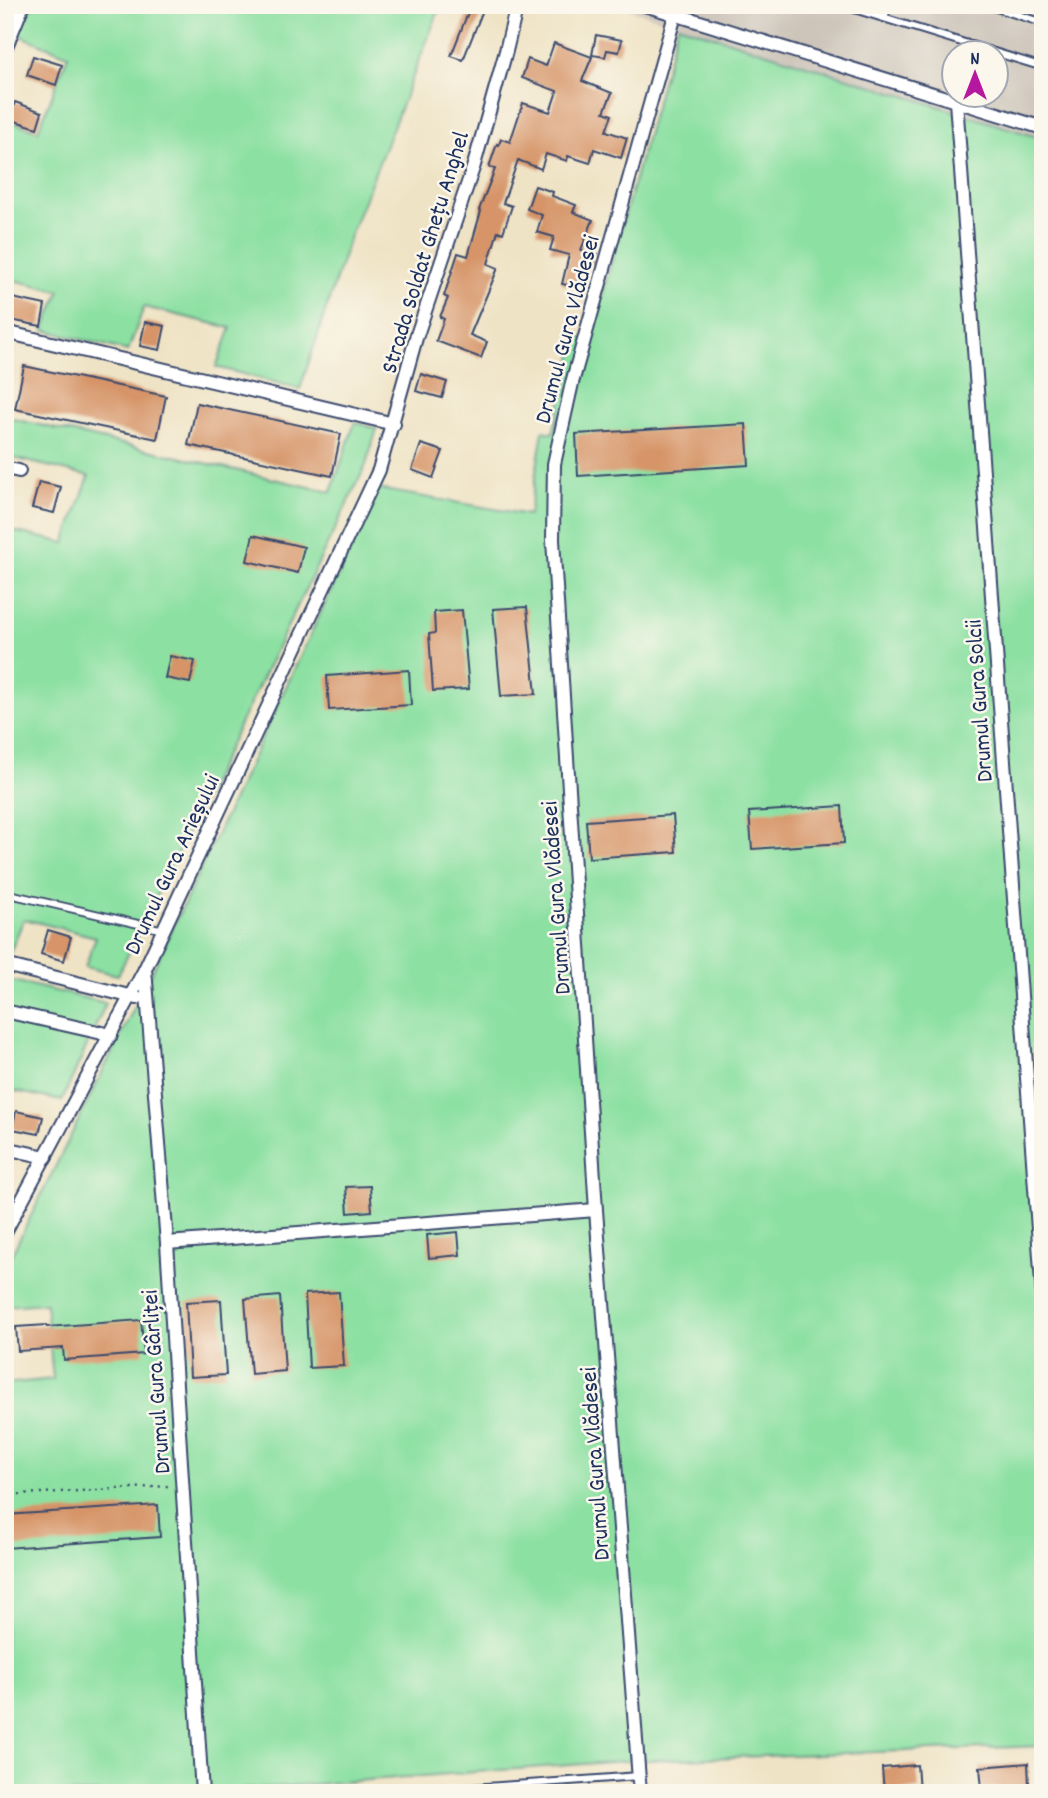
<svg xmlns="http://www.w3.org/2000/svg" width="1048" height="1798" font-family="Dekko,sans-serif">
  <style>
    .industrial { fill: #cbc2b8; fill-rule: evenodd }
    .green { fill: #8be0a2; stroke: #538880; stroke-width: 2 }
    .building { fill: #d69467 }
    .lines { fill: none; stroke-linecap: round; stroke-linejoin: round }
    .lane-casing { stroke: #3b4a6d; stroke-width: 10 }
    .street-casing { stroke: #3b4a6d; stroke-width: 16 }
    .path { stroke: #3b4a6d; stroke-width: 2.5; stroke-dasharray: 2 5; stroke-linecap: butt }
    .lane { stroke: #fff; stroke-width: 6 }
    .street { stroke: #fff; stroke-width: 12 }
    .labels { text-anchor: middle; stroke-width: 5; stroke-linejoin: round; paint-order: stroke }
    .street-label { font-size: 24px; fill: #1b2f5e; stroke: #fbf7ec }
  </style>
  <rect width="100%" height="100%" fill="#fbf7ec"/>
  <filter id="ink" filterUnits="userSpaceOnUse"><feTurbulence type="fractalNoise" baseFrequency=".0143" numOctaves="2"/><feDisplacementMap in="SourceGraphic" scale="14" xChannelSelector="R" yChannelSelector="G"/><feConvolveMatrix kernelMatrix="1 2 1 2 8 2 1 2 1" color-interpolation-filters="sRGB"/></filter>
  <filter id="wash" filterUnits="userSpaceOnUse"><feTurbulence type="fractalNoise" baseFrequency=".00686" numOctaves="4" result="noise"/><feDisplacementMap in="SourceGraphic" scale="28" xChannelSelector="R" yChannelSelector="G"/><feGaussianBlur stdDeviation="1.57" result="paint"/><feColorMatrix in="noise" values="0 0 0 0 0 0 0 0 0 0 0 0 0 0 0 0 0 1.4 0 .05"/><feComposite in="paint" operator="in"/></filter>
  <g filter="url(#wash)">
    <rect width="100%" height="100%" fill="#efe3c5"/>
    <path class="industrial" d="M617 5H1043V139L678 25ZM954 52H996V94H954Z"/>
    <g class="green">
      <polygon points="31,5 441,5 350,236 300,389 216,367 231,328 144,307 128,351 44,330 60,291 5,278 5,218 10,206 5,204 5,119 38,131 68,55 18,35"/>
      <polygon points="678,25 1043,139 1043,1746 625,1761 193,1793 5,1793 5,1384 53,1379 46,1303 5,1306 5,1268 151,974 379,489 529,515 543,431 553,433 578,336 590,339"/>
      <polygon points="5,417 331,492 355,422 377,429 366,465 118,975 85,967 96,937 24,919 5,964 5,529 65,543 89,476 5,456"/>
      <polygon points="5,979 106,1003 62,1101 5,1089"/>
    </g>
    <g id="blocks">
      <g class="building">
        <polygon points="471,5 485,5 463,60 451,56"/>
        <polygon points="596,35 622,40 619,52 607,50 605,57 592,55"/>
        <polygon points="554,43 592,57 582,81 612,93 604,112 612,115 606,131 627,138 621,158 594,149 590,163 568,156 567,161 546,154 541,169 518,160 503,203 512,206 503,233 498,231 488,264 498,268 470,335 487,342 481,358 436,341 444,319 440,317 448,298 444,296 458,253 468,256 481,211 479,210 495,169 489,167 497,144 499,145 501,139 510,142 523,103 550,112 557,91 522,78 528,59 546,66"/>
        <polygon points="33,56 62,65 56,85 27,75"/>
        <polygon points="15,102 42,112 37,128 9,119"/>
        <polygon points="535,186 553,192 552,196 576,205 573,212 593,220 581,250 597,254 594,266 582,264 576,287 562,284 569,255 550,250 554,237 537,232 542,215 527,209"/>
        <polygon points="8,297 45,305 41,326 5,319"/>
        <polygon points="145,322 165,326 160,350 140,346"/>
        <polygon points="24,366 166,396 157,439 15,409"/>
        <polygon points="421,374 447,382 442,398 416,391"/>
        <polygon points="197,403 341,434 332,476 188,445"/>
        <polygon points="746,424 749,465 578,476 576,434"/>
        <polygon points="421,444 443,451 433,478 412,470"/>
        <polygon points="39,482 61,487 54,513 32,508"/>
        <polygon points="253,535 304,547 298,573 247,561"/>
        <polygon points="527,607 536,694 501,696 493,609"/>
        <polygon points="462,610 469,689 433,691 429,634 435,633 434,612"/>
        <polygon points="170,656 195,661 190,683 165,678"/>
        <polygon points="409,670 411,705 329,710 327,676"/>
        <polygon points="842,806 844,843 752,849 749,812"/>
        <polygon points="673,815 676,852 589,858 586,821"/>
        <polygon points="48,930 71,937 64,961 41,954"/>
        <polygon points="16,1111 43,1117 39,1134 12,1129"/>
        <polygon points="370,1186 372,1211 348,1213 346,1187"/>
        <polygon points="458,1232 460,1255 429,1258 427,1235"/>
        <polygon points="339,1292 344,1366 309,1368 305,1294"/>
        <polygon points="280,1296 285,1371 251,1374 245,1299"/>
        <polygon points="221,1300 226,1375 190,1377 186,1302"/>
        <polygon points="141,1320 144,1354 64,1360 63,1348 18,1351 16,1327 47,1325 47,1327"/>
        <polygon points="158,1505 160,1537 5,1548 5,1515"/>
        <polygon points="1028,1763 1029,1785 982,1789 980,1767"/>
        <polygon points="917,1765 919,1789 884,1792 882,1768"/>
      </g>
    </g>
  </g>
  <g filter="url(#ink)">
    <use href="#blocks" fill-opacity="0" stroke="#3b4a6d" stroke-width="2"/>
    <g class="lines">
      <defs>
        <g id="lane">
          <polyline points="841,5 1043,67"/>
          <polyline points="987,5 1043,23"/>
          <polyline points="884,18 888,5"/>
          <polyline points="5,893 164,930"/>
          <polyline points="5,1203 19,1207"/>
          <polyline points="401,1793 639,1776"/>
        </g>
        <g id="street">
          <polyline points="645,5 1043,128"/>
          <polyline points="5,49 23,5"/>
          <polyline points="956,101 1043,1298"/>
          <polyline points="5,332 394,424"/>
          <polyline points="5,468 19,471"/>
          <polyline points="5,965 137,998"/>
          <polyline points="145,969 167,1243 202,1793"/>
          <polyline points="5,1011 111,1035"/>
          <polyline points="5,1148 46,1157"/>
          <polyline points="5,1232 145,969 379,470 416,338 474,165 506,51 517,5"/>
          <polyline points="167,1243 596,1210"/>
          <polyline points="640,1793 596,1210 553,540 554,464 572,383 675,15"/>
        </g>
      </defs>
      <use href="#lane" class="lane-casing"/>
      <use href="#street" class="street-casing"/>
      <polyline class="path" points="5,1495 169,1486"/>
      <use href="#lane" class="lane"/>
      <use href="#street" class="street"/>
    </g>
  </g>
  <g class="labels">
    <g class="street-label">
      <text transform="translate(424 252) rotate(-73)" y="8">Strada Soldat Ghețu Anghel</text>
      <text transform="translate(566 329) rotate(-75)" y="8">Drumul Gura Vlădesei</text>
      <text transform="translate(978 701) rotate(-94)" y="8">Drumul Gura Solcii</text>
      <text transform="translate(171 864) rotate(-65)" y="8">Drumul Gura Arieșului</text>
      <text transform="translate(555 898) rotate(-94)" y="8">Drumul Gura Vlădesei</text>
      <text transform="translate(155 1382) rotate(-94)" y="8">Drumul Gura Gârliței</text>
      <text transform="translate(594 1464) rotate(-94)" y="8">Drumul Gura Vlădesei</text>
    </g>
  </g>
  <rect width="1048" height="1798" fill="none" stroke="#fbf7ec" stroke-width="28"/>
  <g transform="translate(975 74)"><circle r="33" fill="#fbf7ec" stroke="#a1a7b3" stroke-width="2"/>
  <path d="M0-5L12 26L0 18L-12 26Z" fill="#b5179e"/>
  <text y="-10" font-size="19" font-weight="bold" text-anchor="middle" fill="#1b2f5e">N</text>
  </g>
</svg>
